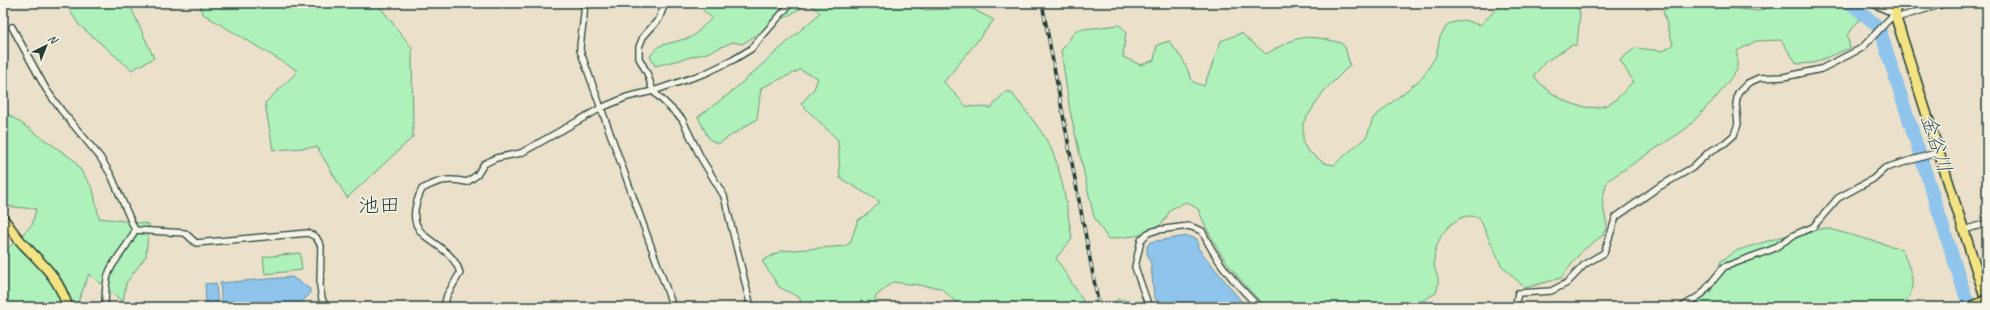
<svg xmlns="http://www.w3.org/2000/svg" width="1990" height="310" font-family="Caveat,'Klee One',sans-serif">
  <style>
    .green { fill: #aef1ba; stroke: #669777 }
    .water { fill: #8fc4ed; stroke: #628ea3 }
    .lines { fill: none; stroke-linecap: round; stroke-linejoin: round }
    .river { stroke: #8fc4ed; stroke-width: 13 }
    .minor-casing { stroke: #1f3d34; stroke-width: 8 }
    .tertiary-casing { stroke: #1f3d34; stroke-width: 10 }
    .primary-casing { stroke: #1f3d34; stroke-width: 12 }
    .minor { stroke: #f7f3e8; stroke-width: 5.5 }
    .tertiary { stroke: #f7f3e8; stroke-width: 7 }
    .primary { stroke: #f4e382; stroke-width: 9 }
    .rail-casing { stroke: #1f3d34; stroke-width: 3.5 }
    .rail { stroke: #f7f3e8; stroke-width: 2; stroke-dasharray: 6; stroke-linecap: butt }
    .motorway-bridge-casing { stroke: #1f3d34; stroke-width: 13; stroke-linecap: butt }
    .motorway-bridge { stroke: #f4e382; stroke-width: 10 }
    .labels { text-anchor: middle; stroke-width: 3; stroke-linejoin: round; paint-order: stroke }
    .water-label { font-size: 20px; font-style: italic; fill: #355859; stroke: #f7f3e8 }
    .quarter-label { font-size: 21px; fill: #1f3d34; stroke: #f7f3e8 }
  </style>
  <rect width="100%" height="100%" fill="#ebe1ca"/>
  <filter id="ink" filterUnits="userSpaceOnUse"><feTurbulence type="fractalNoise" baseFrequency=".025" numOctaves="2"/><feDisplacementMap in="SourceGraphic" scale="8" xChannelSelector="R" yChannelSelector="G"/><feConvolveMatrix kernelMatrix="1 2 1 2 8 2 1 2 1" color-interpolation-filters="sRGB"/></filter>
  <g filter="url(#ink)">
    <g class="green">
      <polygon points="65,3 129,3 154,58 132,70 79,25"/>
      <polygon points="199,3 377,3 412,48 413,137 347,198 317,147 273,150 265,103 298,71 203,14"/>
      <path d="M695 3H906L926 10 971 8 994 20 944 82 966 106 991 108 1005 92H1011C1024 109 1045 133 1053 153 1064 180 1067 211 1072 239L1056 258 1087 307H961L941 288 893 282 876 296 874 307H801L800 298 779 287 762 261 781 251 845 246 850 243 858 220 869 213 880 202 840 178 838 140 801 104 814 89 818 78 800 70 761 88 757 119 718 144 709 139 698 117 730 93 820 13 809 3 742 44 733 42 707 53 655 66 650 56 659 46 692 37 712 18Z"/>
      <path d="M1503 3H1576L1580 13 1577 45H1572L1545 62 1534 76C1549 96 1586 117 1611 103 1619 98 1627 88 1633 81L1620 60 1635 48 1664 51 1673 44 1663 12 1668 4 1682 3 1759 11 1779 3H1862L1867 11 1847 35 1850 48 1813 63 1797 64 1781 40 1756 41 1737 51V70L1718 95 1687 128 1607 181 1602 201 1607 225 1603 235 1582 251 1561 278 1525 288 1501 265 1479 217C1475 217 1468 215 1464 217 1447 222 1434 243 1434 261 1434 276 1442 274 1436 293L1412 307H1266C1234 276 1215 250 1198 209L1186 202 1171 209 1164 221 1151 234 1108 239 1094 217 1070 111 1061 51 1076 30 1119 25 1126 31 1123 57 1141 65 1154 60 1157 45 1169 41 1183 60 1193 82 1204 86 1221 41 1241 33 1266 54C1298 36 1304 33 1341 43L1345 47 1350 65 1324 91 1303 123V143L1308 151 1324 163 1334 165 1367 136 1373 118 1423 77 1436 56 1440 37 1448 24 1464 20 1480 25Z"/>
      <polygon points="3,97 8,114 74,160 93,189 99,218 149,224 146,256 126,283 123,302 89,274 76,307 3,307 3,253 32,225 36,209 3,206"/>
      <path d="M1826 228 1902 249C1911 274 1919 283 1903 307H1690L1711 291 1721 261 1735 251 1784 236Z"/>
      <polygon points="300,253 302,270 265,274 263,257"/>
      <polygon points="1118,299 1135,302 1140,307 1111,307 1111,305"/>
    </g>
    <g class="water">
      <polygon points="1187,236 1197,239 1198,248 1246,307 1161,307 1154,296 1151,264 1147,253 1147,247 1150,242"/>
      <polygon points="292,277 310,289 310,294 297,307 222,307 220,283"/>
      <polygon points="216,283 218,307 206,307 205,284"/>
    </g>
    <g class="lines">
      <polyline class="river" points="1850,3 1879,27 1969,307"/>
      <defs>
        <g id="minor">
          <path d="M584 3C586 14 580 37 580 50L673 307"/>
          <polyline points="665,3 659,19 643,37 639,47 639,58 647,73 653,91 682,119 701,158 724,196 751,307"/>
          <polyline points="1896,18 1946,3"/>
          <path d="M12 27 46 89 61 110 100 157 111 175 135 230C129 245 117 256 110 270 105 280 105 296 105 307"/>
          <polyline points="135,230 185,233 196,243 308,233 316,237 321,246 320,286 322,299 326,307"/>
          <polyline points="1964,230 1987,223"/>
          <path d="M444 307 447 295 460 273C449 235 395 244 422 189 439 180 448 178 467 182L477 175 484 164 496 158 521 153 601 108 627 97 653 91 706 73 733 60 751 49 791 3"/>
          <path d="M1149 307 1135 267 1141 240 1148 233 1157 230 1189 226 1202 231C1217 263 1234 282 1259 307"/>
          <polyline points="1515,307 1518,293 1551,291 1567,283 1585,264 1604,253 1616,217 1657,188 1692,168 1709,152 1725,143 1734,135 1738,124 1736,104 1738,93 1748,83 1759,78 1784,77 1821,69 1862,48 1895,13"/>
          <polyline points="1682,307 1702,294 1724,267 1773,249 1794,235 1813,227 1838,198 1873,179 1885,168 1939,152"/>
        </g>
        <polyline id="tertiary" points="1873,3 1895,13"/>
        <g id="primary">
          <polyline points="1895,3 1896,18 1987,303"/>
          <path d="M3 219C10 227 16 237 24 245 46 268 57 276 68 307"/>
        </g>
      </defs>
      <use href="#minor" class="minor-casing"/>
      <use href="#tertiary" class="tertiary-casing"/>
      <use href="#primary" class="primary-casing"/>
      <use href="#minor" class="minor"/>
      <use href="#tertiary" class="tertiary"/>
      <use href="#primary" class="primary"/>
      <defs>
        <polyline id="rail" points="1042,3 1099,307"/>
      </defs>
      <use href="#rail" class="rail-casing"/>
      <use href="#rail" class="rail"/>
      <defs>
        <polyline id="motorway-bridge" points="1971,307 1987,300"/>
      </defs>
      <use href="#motorway-bridge" class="motorway-bridge-casing"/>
      <use href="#motorway-bridge" class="motorway-bridge"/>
    </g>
  </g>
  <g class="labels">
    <g class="water-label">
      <text transform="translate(1937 143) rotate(72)" y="7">金谷川</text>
    </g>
    <g class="quarter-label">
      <text x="379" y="212">池田</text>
    </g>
  </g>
  <rect width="1990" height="310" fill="none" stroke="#f7f3e8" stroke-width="16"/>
  <rect x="8" y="8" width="1974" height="294" fill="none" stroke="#1f3d34" stroke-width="1.5" filter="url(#ink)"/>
  <g transform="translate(46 46) rotate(43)" stroke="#f7f3e8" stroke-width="3" paint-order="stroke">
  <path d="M0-3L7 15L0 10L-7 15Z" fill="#1f3d34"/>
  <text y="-6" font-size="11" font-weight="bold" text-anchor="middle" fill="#1f3d34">N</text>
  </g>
</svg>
